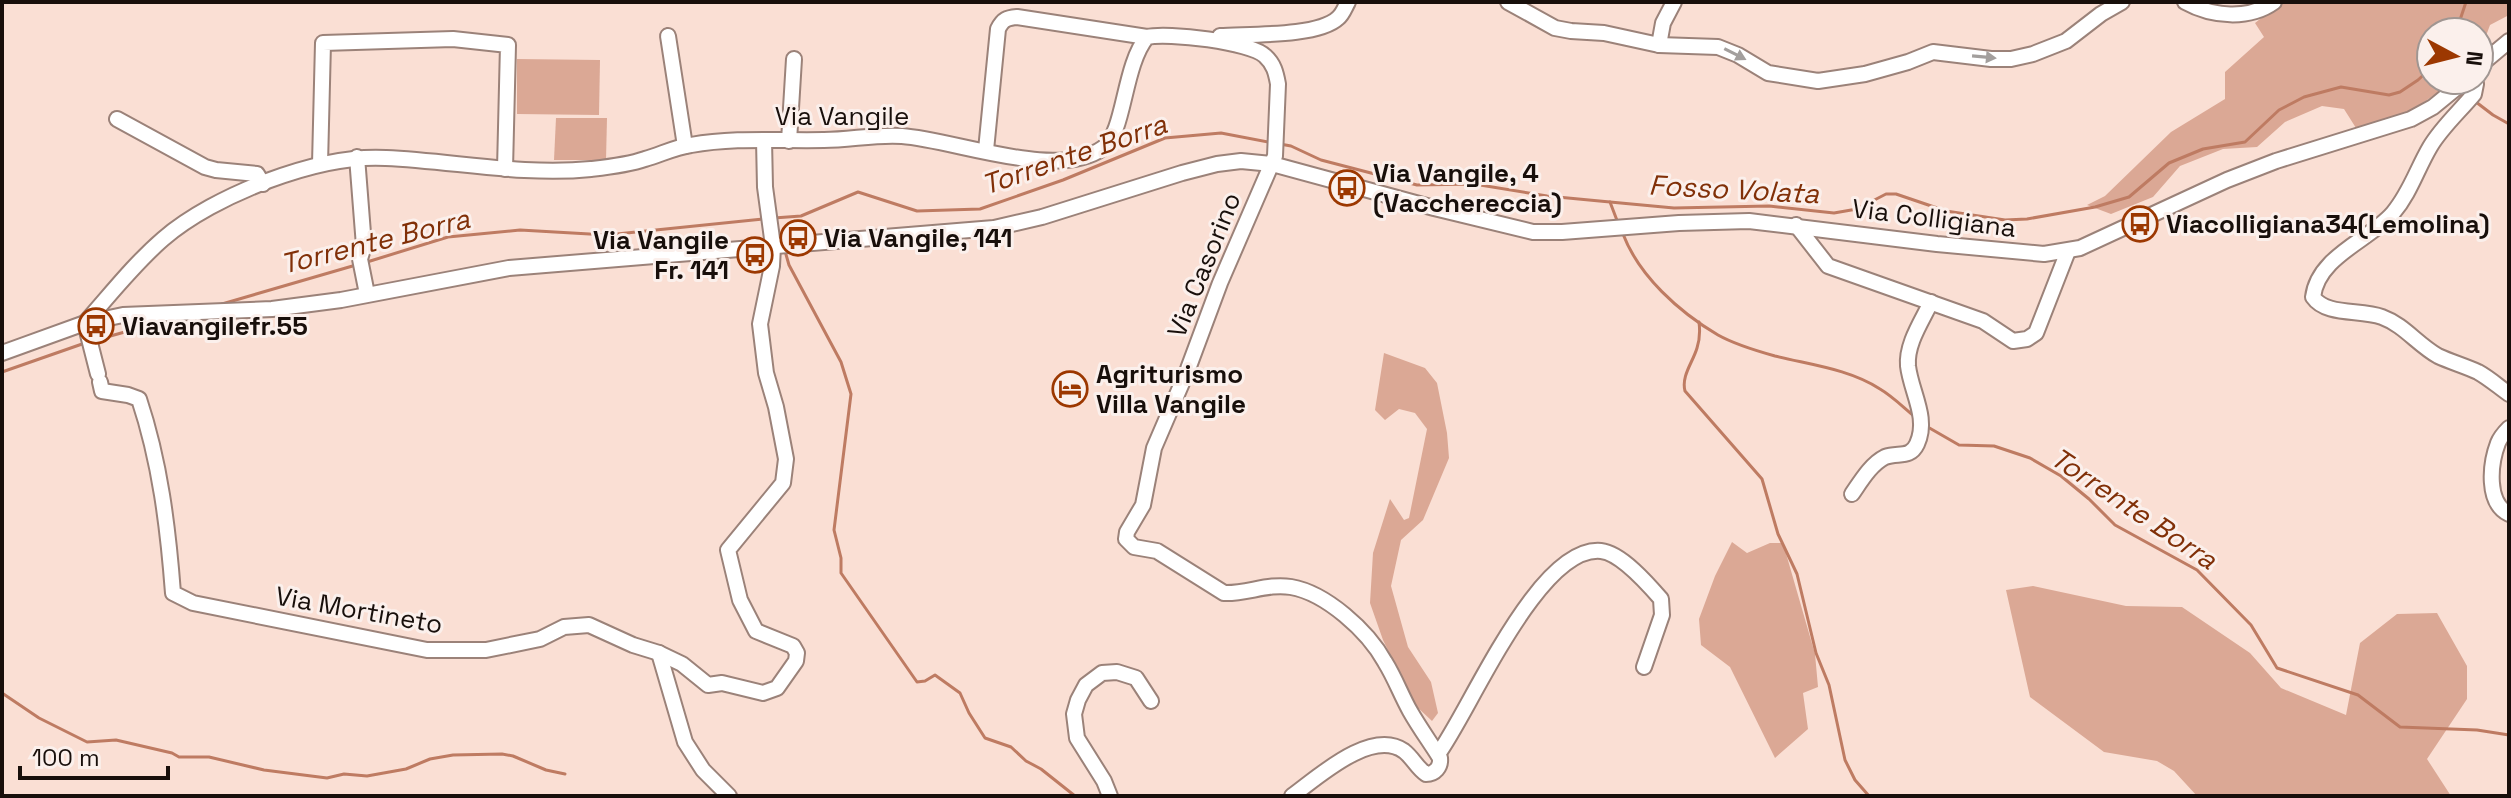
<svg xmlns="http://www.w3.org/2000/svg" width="2511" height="798" font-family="'Space Grotesk',sans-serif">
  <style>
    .green { fill: #dba895 }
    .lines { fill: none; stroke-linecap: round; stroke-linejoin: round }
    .stream { stroke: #be7b62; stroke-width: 3 }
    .minor-casing { stroke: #9b8279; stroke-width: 18 }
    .minor { stroke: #fff; stroke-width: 14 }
    .oneway { fill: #a39f9d }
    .labels { text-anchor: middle; stroke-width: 6; stroke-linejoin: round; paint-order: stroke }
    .street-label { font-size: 26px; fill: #180f0b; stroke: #fbf0ec }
    .poi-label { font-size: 26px; font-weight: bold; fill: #180f0b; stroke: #fbf0ec; text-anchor: start }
    .water-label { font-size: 28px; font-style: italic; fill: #813008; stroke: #fbf0ec }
  </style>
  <rect width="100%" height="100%" fill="#fadfd4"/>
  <g class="green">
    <polygon points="2282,2 2509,2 2509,15 2490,25 2479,55 2479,32 2431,32 2431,80 2455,80 2410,112 2356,128 2344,109 2322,106 2285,122 2257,147 2223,149 2180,166 2153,197 2111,214 2087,205 2105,196 2171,132 2225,99 2225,72 2264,37 2255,23"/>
    <polygon points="517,59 600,60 599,115 517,114"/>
    <polygon points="556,118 607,118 606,160 554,160"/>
    <polygon points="1384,353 1425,368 1437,383 1447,433 1449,458 1423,520 1401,540 1391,586 1408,647 1431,682 1438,713 1432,721 1415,705 1383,640 1370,603 1373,553 1390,499 1404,520 1409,518 1427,429 1415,413 1399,409 1385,420 1375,410"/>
    <polygon points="1732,542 1747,553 1770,543 1783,543 1815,654 1818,687 1803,693 1808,729 1775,758 1730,667 1701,645 1699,619 1715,576"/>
    <polygon points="2033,586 2126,606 2182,607 2250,653 2281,688 2346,715 2360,643 2397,614 2437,613 2467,666 2467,699 2427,759 2451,796 2197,796 2174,771 2157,761 2104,752 2030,697 2006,590"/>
  </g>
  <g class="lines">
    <g class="stream">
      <polyline points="2456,32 2466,2"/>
      <polyline points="2476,102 2493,115 2509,124"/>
      <polyline points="1280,144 1291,146 1321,160 1417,185 1474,184 1547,196 1610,202 1618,223"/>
      <polyline points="1610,202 1674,208 1769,206 1834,213 1857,209 1886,194 1896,194 1946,211 2005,220 2027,219 2095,207 2129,197 2169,163 2203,149 2245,142 2279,110 2304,97 2341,87 2389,95 2400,92 2418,80 2431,68"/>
      <polyline points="774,218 801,216 858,192 917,211 980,209 1063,180 1165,138 1221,133 1273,143"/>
      <polyline points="776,224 781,240"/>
      <path d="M1623 234C1639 276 1679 312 1718 335 1734 344 1757 351 1775 356 1811 365 1849 369 1880 389 1892 396 1903 407 1914 416"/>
      <polyline points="785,251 789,265 841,362 851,394 834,530 841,558 841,573 917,682 925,681 935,675 960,693 969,713 985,738 1011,747 1026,761 1041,769 1075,796"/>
      <polyline points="367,262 448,237 520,230 607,235 763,219"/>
      <polyline points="222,304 356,265"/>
      <path d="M1699 322C1700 330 1700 339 1697 348 1693 362 1681 376 1685 391L1762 479 1778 534 1797 574 1816 653 1829 685 1845 760 1855 780 1869 796"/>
      <polyline points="96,340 168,320"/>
      <polyline points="2,372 85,343"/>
      <polyline points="1926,426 1959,445 1994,446 2030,458 2061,476 2089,499 2115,525 2197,570 2251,625 2277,668 2358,695 2400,727 2477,730 2509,735"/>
      <polyline points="2,693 39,718 87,742 116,740 172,753 179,757 209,757 264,770 327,778 344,774 367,776 406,769 430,759 453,755 502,754 513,756 546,770 565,774"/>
    </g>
    <defs>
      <g id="minor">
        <polyline points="1508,2 1555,28 1571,31 1604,33 1659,45 1718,47 1738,55 1768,73 1818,81 1865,74 1908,62 1933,52 1991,59 2011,59 2033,54 2066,41 2101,14 2122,2"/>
        <path d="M2185 2C2212 17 2249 20 2274 2"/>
        <polyline points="668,36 685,146"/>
        <path d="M1220 36C1248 34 1318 37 1338 18 1343 14 1345 7 1348 2"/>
        <polyline points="1659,45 1663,23 1674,2"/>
        <polyline points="2479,66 2509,41"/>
        <path d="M2471 80 2476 84 2474 94C2460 111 2441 128 2430 147 2417 169 2410 193 2393 213 2370 240 2318 256 2313 297 2326 316 2360 309 2382 317 2404 325 2417 344 2438 356 2451 362 2465 366 2478 372 2489 378 2499 387 2509 394"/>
        <polyline points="117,119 205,167 216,170 257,174 263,184"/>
        <polyline points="789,141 794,59"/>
        <path d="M986 150 998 29C1003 19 1007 18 1017 17L1147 37"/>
        <polyline points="357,157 364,246 360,259 367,294"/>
        <polyline points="320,164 323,43 453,39 508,45 505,169"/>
        <polyline points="1796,225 1828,266 1983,321 2013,341 2027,339 2036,333 2068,251"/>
        <polyline points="2,353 85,323 123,315 272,309 341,300 509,268 994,228 1042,217 1182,173 1217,164 1241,161 1272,164 1434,208 1533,232 1562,232 1679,223 1749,221 1937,244 2044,254 2080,248 2227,180 2276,161 2411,119 2433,107 2466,80"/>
        <path d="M98 374 85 323C110 295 134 264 163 239 214 195 319 154 386 158 454 161 523 176 591 169 609 167 628 165 645 159 660 155 675 147 691 145 735 137 779 141 824 140 850 140 876 134 902 136 956 140 1057 181 1103 148 1125 133 1123 66 1147 37 1167 32 1251 42 1265 56 1274 64 1276 73 1278 84L1275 156 1220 283 1188 369 1154 448 1143 505 1127 532 1126 539 1134 547 1157 551 1224 593C1247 594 1268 583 1291 587 1326 593 1368 631 1385 662 1395 678 1401 695 1410 711 1419 727 1430 742 1440 758 1441 767 1435 774 1426 774 1417 768 1413 758 1404 751 1371 728 1317 778 1292 796"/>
        <path d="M100 382 102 391 128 395 139 399C160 462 168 527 173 593L193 603 427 650H486L540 639 564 627 589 625 633 645 659 653 682 664 708 685 722 683 763 693 777 688 796 661 797 653 793 646 756 631 740 600 728 550 783 483 786 459 776 407 766 373 760 324 772 266 773 246 765 187 764 140"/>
        <path d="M2509 428C2505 432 2500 438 2498 443 2490 464 2486 503 2509 514"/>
        <path d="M1852 494C1861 481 1871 464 1885 457 1898 452 1910 459 1917 444 1929 418 1911 392 1908 366 1906 344 1922 321 1931 302"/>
        <polyline points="659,653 685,742 703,770 729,796"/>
        <path d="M1438 754C1470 711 1538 545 1601 551 1621 553 1648 584 1661 599L1662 615 1644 667"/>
        <polyline points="1110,796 1104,781 1077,738 1074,714 1078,700 1086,685 1102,673 1117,672 1136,678 1151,701"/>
      </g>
    </defs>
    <use href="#minor" class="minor-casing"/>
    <use href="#minor" class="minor"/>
  </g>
  <defs><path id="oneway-solid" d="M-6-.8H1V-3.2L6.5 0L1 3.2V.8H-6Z" transform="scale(2)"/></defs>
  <g class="oneway">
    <use href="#oneway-solid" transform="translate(1735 54) rotate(27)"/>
    <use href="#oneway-solid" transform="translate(1984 57) rotate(5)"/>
  </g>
  <defs>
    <symbol id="bus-ring" viewBox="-11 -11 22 22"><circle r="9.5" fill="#fbf0ec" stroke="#9c3801" stroke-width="1.5"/><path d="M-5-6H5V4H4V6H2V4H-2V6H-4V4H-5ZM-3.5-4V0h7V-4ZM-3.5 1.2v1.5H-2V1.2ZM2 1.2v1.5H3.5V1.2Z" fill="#9c3801"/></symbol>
    <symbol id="hotel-ring" viewBox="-11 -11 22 22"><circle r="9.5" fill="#fbf0ec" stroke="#9c3801" stroke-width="1.5"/><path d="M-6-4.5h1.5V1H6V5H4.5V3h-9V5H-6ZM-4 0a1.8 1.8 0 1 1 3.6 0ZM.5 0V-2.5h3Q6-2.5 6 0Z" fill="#9c3801"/></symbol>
  </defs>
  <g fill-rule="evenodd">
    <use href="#bus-ring" x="1327" y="168" width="40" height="40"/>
    <use href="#bus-ring" x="2120" y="204" width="40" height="40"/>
    <use href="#bus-ring" x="778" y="218" width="40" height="40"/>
    <use href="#bus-ring" x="735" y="235" width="40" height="40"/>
    <use href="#bus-ring" x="76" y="306" width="40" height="40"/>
    <use href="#hotel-ring" x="1050" y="369" width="40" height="40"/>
  </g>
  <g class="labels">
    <g class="street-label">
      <text x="842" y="125">Via Vangile</text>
      <text transform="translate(1934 218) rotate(7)" y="9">Via Colligiana</text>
      <text transform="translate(1204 265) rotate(-68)" y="9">Via Casorino</text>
      <text transform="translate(359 610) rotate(10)" y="9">Via Mortineto</text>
    </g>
    <g class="poi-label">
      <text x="1373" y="182">Via Vangile, 4<tspan x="1373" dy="30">(Vacchereccia)</tspan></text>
      <text x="2166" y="233">Viacolligiana34(Lemolina)</text>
      <text x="824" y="247">Via Vangile, 141</text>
      <text x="729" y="249" text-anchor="end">Via Vangile<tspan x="729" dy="30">Fr. 141</tspan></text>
      <text x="122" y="335">Viavangilefr.55</text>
      <text x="1096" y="383">Agriturismo<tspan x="1096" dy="30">Villa Vangile</tspan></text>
    </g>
    <g class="water-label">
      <text transform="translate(1074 154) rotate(-19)" y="10">Torrente Borra</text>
      <text transform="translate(1734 189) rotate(3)" y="10">Fosso Volata</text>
      <text transform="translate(375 241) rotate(-14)" y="10">Torrente Borra</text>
      <text transform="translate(2134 508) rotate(34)" y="10">Torrente Borra</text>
    </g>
  </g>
  <rect width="2511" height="798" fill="none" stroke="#180f0b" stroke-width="8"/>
  <g transform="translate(2455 56) rotate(97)"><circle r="38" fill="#fbf0ec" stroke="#a09692" stroke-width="2"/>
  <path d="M0-6L14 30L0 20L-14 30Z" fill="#9c3801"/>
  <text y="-12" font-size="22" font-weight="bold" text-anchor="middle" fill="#180f0b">N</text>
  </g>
  <path d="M20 766v12h148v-12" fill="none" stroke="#180f0b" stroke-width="4"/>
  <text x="32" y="766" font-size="24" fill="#180f0b" stroke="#fbf0ec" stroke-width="6" paint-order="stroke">100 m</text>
</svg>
